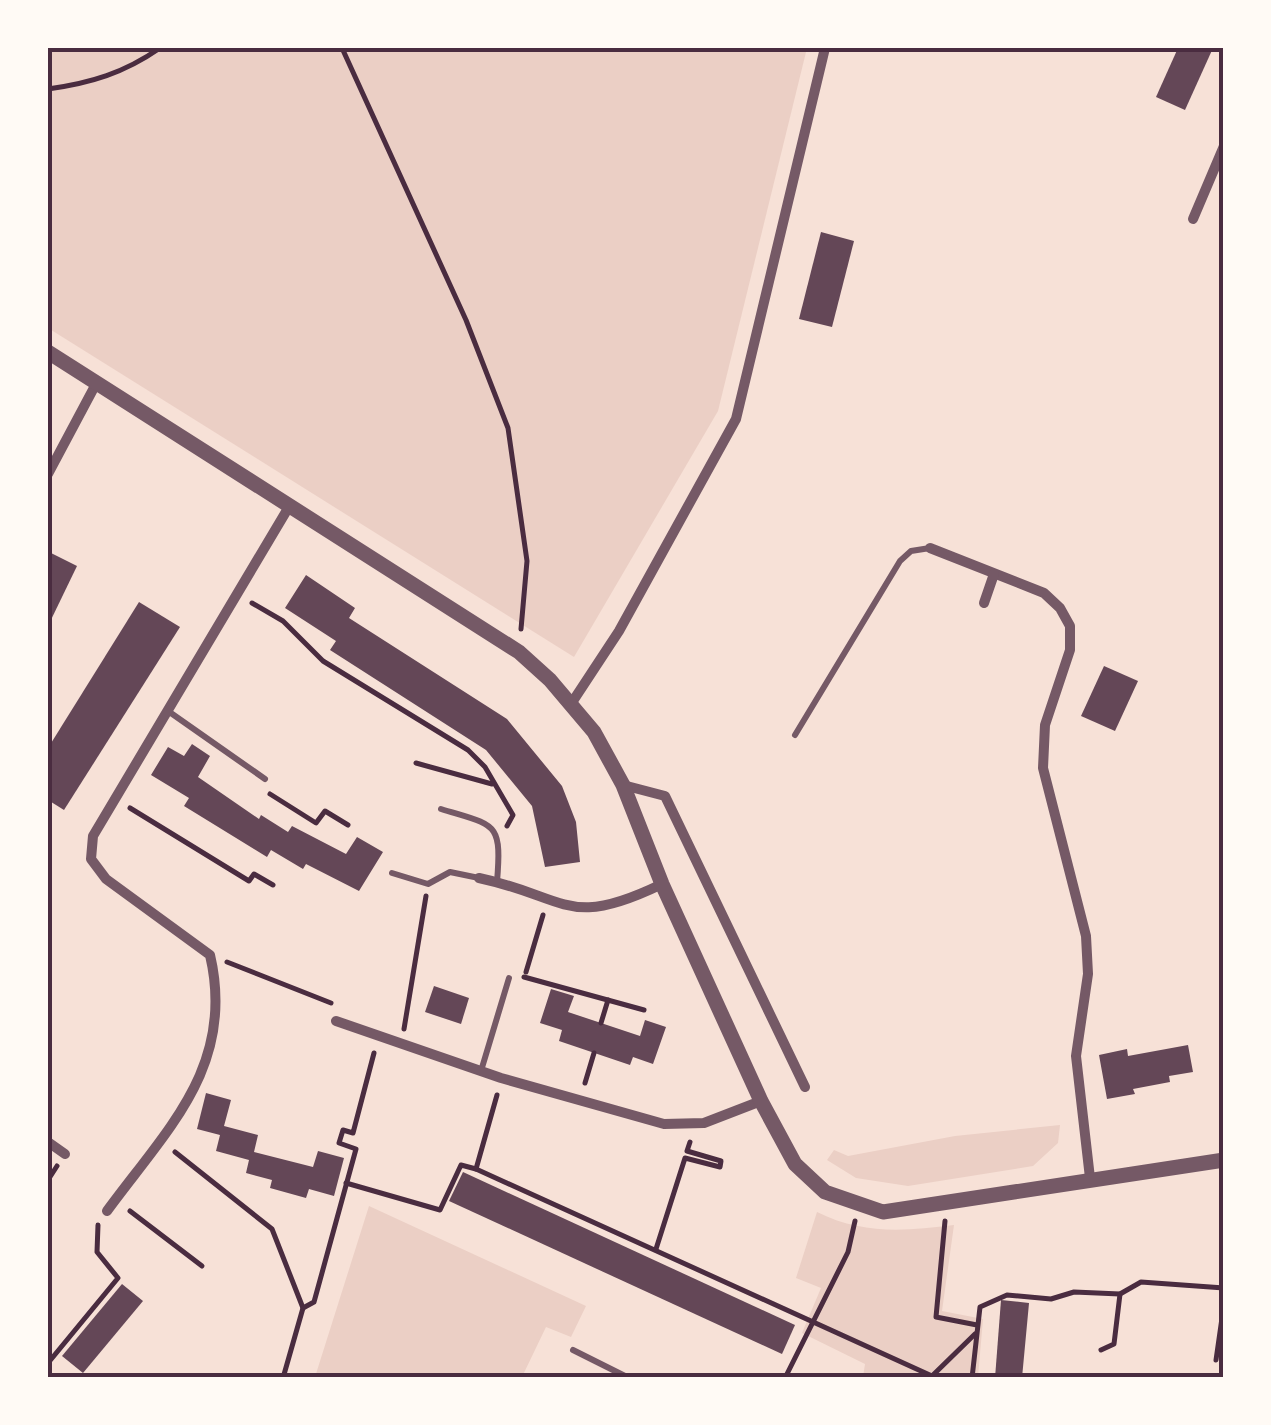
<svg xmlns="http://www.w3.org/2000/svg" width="1271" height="1425" font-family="'Sofia Sans Condensed',sans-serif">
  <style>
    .green { fill: #ebcfc5 }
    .building { fill: #644757 }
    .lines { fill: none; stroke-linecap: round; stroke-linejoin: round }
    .path { stroke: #4a2c40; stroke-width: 5 }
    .service { stroke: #755966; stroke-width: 6 }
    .minor { stroke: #755966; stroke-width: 10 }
    .tertiary { stroke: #755966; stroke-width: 15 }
    .neatline { fill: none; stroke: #4a2c40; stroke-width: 4 }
  </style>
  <rect width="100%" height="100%" fill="#f7e1d7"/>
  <g class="green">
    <polygon points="48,48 807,48 718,411 574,657 48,328"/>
    <polygon points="1060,1125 1058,1143 1033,1166 908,1186 856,1178 827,1160 834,1150 848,1156 955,1136"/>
    <polygon points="369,1206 586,1306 571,1337 546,1327 522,1377 315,1377"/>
    <path d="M817 1212C863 1235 905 1231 954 1225L942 1311 983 1319 978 1377H863L865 1364 802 1333 821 1288 796 1278Z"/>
  </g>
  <g class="building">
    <polygon points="1178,48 1213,48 1185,110 1156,97"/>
    <polygon points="821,232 854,241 832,327 799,319"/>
    <polygon points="51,553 77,566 48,626 48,561"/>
    <polygon points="306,575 355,608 349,618 507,719 562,786 576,822 580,862 545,867 532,806 486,750 330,650 336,641 285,608"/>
    <polygon points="139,602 180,627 64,810 48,800 48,748"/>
    <polygon points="1104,666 1138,681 1115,731 1081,716"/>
    <polygon points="192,744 210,756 198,777 259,819 261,815 288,832 292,826 346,854 357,837 383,852 359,891 306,864 303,869 271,850 267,857 184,806 189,798 151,775 168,747 184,756"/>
    <polygon points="434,986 469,998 461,1024 425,1012"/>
    <polygon points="551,989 574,996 568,1012 640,1036 645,1020 666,1027 653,1064 633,1057 630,1065 559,1041 562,1030 540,1023"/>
    <polygon points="1188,1045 1193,1072 1169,1076 1170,1082 1133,1089 1135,1094 1107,1099 1099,1055 1127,1049 1128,1056"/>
    <polygon points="206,1093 231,1100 224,1126 258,1135 254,1152 313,1167 318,1151 344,1158 334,1196 309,1189 306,1198 270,1188 272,1180 246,1173 249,1160 216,1151 220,1135 197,1129"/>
    <polygon points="463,1172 795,1325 782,1354 449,1201"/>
    <polygon points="122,1284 143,1301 83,1373 62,1356"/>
    <polygon points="1001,1300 1029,1303 1022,1378 995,1378"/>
  </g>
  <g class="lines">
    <g class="path">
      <polyline points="342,48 466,320 508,428 527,561 521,629"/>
      <path d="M48 89C91 83 124 73 160 48"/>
      <polyline points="252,603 283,621 323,661 468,750 485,767 513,815 507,826"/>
      <polyline points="416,763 492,784"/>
      <polyline points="270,794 316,823 325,811 348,825"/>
      <polyline points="130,808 249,881 254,874 273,885"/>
      <polyline points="227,962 331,1003"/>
      <polyline points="526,972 543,915"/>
      <polyline points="524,977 644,1010"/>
      <polyline points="601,1023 608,1000"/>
      <polyline points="404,1029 426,896"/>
      <polyline points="585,1083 594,1053"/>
      <polyline points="175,1152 272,1229 303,1308 283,1378"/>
      <polyline points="476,1169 497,1095"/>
      <polyline points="48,1180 57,1166"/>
      <polyline points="346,1183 440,1210 461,1165 476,1169 932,1376 975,1334"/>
      <polyline points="130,1211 202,1266"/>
      <polyline points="945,1221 936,1317 977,1325"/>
      <polyline points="656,1249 685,1158 720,1167 721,1161 687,1151 690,1142"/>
      <polyline points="303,1308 314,1302 356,1149 339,1143 343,1130 353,1133 374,1053"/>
      <polyline points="1101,1350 1114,1344 1120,1294"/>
      <polyline points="1216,1360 1224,1304"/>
      <polyline points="48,1363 118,1278 97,1252 98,1225"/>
      <polyline points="785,1378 848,1252 855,1221"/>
      <polyline points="972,1378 980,1307 1007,1295 1051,1299 1074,1292 1120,1294 1141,1282 1224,1288"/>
    </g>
    <g class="service">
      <polyline points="168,711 265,779"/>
      <polyline points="795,735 900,561 911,551 930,548"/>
      <path d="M441 809C496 826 502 821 497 882"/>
      <polyline points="392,873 428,884 450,872 479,878"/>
      <polyline points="481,1071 509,978"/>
      <polyline points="573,1350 629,1378"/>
    </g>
    <g class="minor">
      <polyline points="1193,219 1224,146"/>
      <polyline points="48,474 97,382"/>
      <polyline points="930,548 1044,593 1060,608 1070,626 1070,650 1045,725 1043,768 1086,936 1088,974 1076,1056 1090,1178"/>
      <polyline points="984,603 994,574"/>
      <polyline points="571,704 619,631 736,419 825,48"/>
      <polyline points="623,785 665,796 805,1087"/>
      <path d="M479 878C568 897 567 930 662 884"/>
      <polyline points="336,1021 501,1078 664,1124 704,1123 761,1101"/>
      <polyline points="48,1142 65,1154"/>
      <path d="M107 1211C167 1129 236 1066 210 955L106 879 91 859 93 836 290 505"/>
    </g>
    <polyline class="tertiary" points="48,352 519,652 550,680 594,732 623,785 662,884 761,1101 795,1164 825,1192 883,1212 1224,1160"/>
  </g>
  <rect width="1271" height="1425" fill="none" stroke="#fffaf5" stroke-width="100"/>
  <rect x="50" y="50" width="1171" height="1325" class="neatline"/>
</svg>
